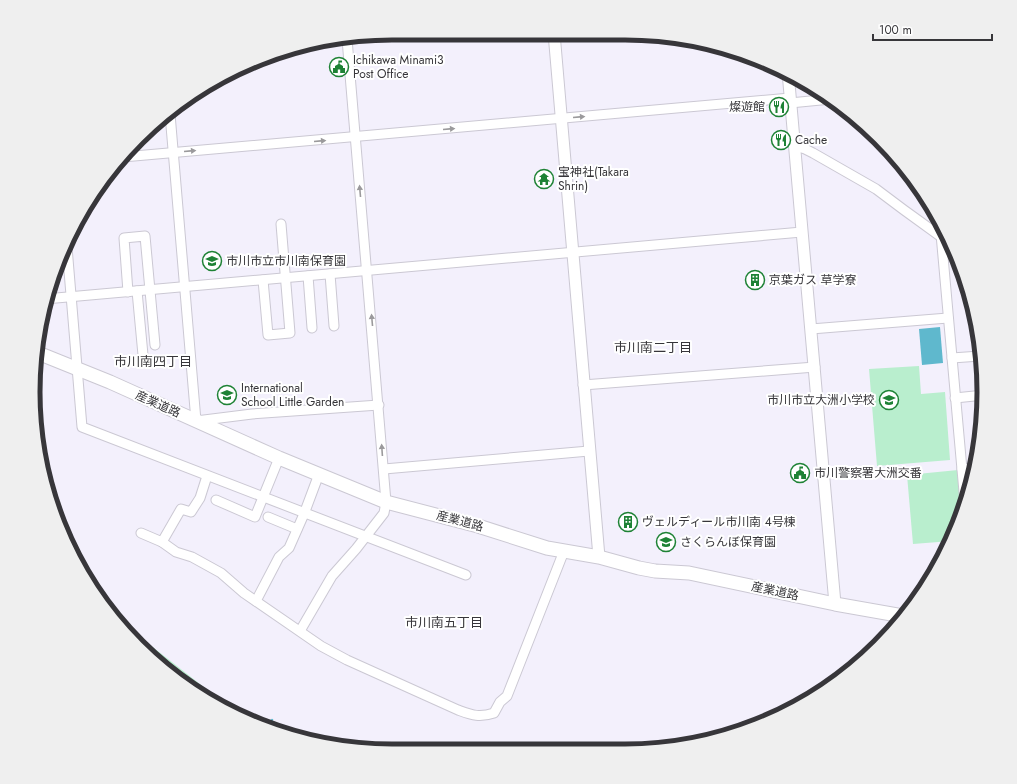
<svg xmlns="http://www.w3.org/2000/svg" width="1017" height="784" font-family="Jost,'Noto Sans JP',sans-serif">
  <style>
    .green { fill: #b9eece }
    .water { fill: #5fb8cd }
    .lines { fill: none; stroke-linecap: round; stroke-linejoin: round }
    .stream { stroke: #5fb8cd; stroke-width: 2.5 }
    .minor-casing { stroke: #cbc8d3; stroke-width: 11 }
    .tertiary-casing { stroke: #cbc8d3; stroke-width: 13 }
    .secondary-casing { stroke: #cbc8d3; stroke-width: 15 }
    .minor { stroke: #fff; stroke-width: 9 }
    .tertiary { stroke: #fff; stroke-width: 11 }
    .secondary { stroke: #fff; stroke-width: 13 }
    .oneway { fill: #9b9a9c }
    .labels { text-anchor: middle; stroke-width: 4; stroke-linejoin: round; paint-order: stroke }
    .poi-label { font-size: 12px; fill: #37363a; stroke: #fff; text-anchor: start }
    .street-label { font-size: 12px; fill: #37363a; stroke: #fff }
    .neighbourhood-label { font-size: 13px; fill: #37363a; stroke: #fff }
    .rim { fill: none; stroke: #37363a; stroke-width: 5 }
  </style>
  <rect width="100%" height="100%" fill="#f3f0fc"/>
  <g class="green">
    <polygon points="919,366 921,394 945,392 950,460 877,466 869,369"/>
    <polygon points="958,470 961,514 957,530 951,541 913,544 907,475"/>
    <polygon points="117,619 233,710 193,691 138,646"/>
  </g>
  <polygon class="water" points="940,327 943,363 922,365 919,329"/>
  <g class="lines">
    <polyline class="stream" points="266,727 272,720"/>
    <defs>
      <g id="minor">
        <polyline points="790,103 831,99"/>
        <polyline points="170,114 196,421 252,414 379,405"/>
        <polyline points="794,146 805,149 813,153 876,189 904,210 951,244"/>
        <polyline points="123,157 790,98"/>
        <polyline points="940,223 965,503"/>
        <polyline points="67,247 82,427 466,575"/>
        <polyline points="330,274 334,326"/>
        <polyline points="308,276 312,328"/>
        <polyline points="263,280 268,335 290,333 281,224"/>
        <polyline points="137,291 143,355"/>
        <polyline points="128,292 124,238 145,236 155,345"/>
        <polyline points="45,299 802,232"/>
        <polyline points="811,329 948,318"/>
        <polyline points="952,358 980,356"/>
        <polyline points="583,385 815,367"/>
        <polyline points="955,398 984,395"/>
        <polyline points="384,469 589,451"/>
        <polyline points="962,469 975,468"/>
        <polyline points="216,500 255,517 279,458"/>
        <polyline points="268,517 297,529"/>
        <path d="M141 533 162 542 176 552 192 557 221 573 244 593 321 646 347 660 458 710C472 715 479 718 494 713L500 702 507 696 564 551"/>
        <polyline points="162,542 181,509 191,512 200,498 207,476"/>
        <polyline points="256,601 279,557 289,548 304,514 319,474"/>
        <polyline points="300,631 332,576 356,549 384,513 386,502 347,39"/>
      </g>
      <g id="tertiary">
        <polyline points="554,33 599,557"/>
        <polyline points="788,72 835,604"/>
      </g>
      <polyline id="secondary" points="38,353 110,382 279,458 386,502 478,526 547,548 599,557 639,568 655,571 689,573 835,604 903,616"/>
    </defs>
    <use href="#minor" class="minor-casing"/>
    <use href="#tertiary" class="tertiary-casing"/>
    <use href="#secondary" class="secondary-casing"/>
    <use href="#minor" class="minor"/>
    <use href="#tertiary" class="tertiary"/>
    <use href="#secondary" class="secondary"/>
  </g>
  <defs><path id="oneway-solid" d="M-6-.8H1V-3.2L6.5 0L1 3.2V.8H-6Z"/></defs>
  <g class="oneway">
    <use href="#oneway-solid" transform="translate(579 117) rotate(-5)"/>
    <use href="#oneway-solid" transform="translate(449 129) rotate(-5)"/>
    <use href="#oneway-solid" transform="translate(320 141) rotate(-5)"/>
    <use href="#oneway-solid" transform="translate(190 151) rotate(-5)"/>
    <use href="#oneway-solid" transform="translate(360 191) rotate(-95)"/>
    <use href="#oneway-solid" transform="translate(372 320) rotate(-95)"/>
    <use href="#oneway-solid" transform="translate(382 450) rotate(-94)"/>
  </g>
  <defs>
    <symbol id="civic-ring" viewBox="-11 -11 22 22"><circle r="9.5" fill="#fff" stroke="#1e8235" stroke-width="1.5"/><path d="M-.6-6.5H3V-4.5H.6V-3L4-1V1h2V6H-6V1h2V-1L-.6-3ZM-1.2 2.5V6h2.4V2.5Z" fill="#1e8235"/></symbol>
    <symbol id="restaurant-ring" viewBox="-11 -11 22 22"><circle r="9.5" fill="#fff" stroke="#1e8235" stroke-width="1.5"/><path d="M-5-6h1v4h1v-4h1v4h1v-4h1v5L-1.5 .5V6h-2V.5L-5-1ZM5-6V6H3V1.5H1.5Q1.5-4 5-6Z" fill="#1e8235"/></symbol>
    <symbol id="temple-ring" viewBox="-11 -11 22 22"><circle r="9.5" fill="#fff" stroke="#1e8235" stroke-width="1.5"/><path d="M0-6L5-2H3V0L6.5 2.5H4V6H1.5V3h-3V6H-4V2.5H-6.5L-3 0V-2H-5Z" fill="#1e8235"/></symbol>
    <symbol id="school-ring" viewBox="-11 -11 22 22"><circle r="9.5" fill="#fff" stroke="#1e8235" stroke-width="1.5"/><path d="M0-5L7-2L0 1L-7-2ZM-4 1L0 2.5L4 1V4Q0 6-4 4Z" fill="#1e8235"/></symbol>
    <symbol id="building-ring" viewBox="-11 -11 22 22"><circle r="9.5" fill="#fff" stroke="#1e8235" stroke-width="1.5"/><path d="M-4-6H4V6H1V3H-1V6H-4ZM-2.5-4.3h1.7v1.8h-1.7ZM.8-4.3h1.7v1.8H.8ZM-2.5-1h1.7V.8h-1.7ZM.8-1h1.7V.8H.8Z" fill="#1e8235"/></symbol>
  </defs>
  <g fill-rule="evenodd">
    <use href="#civic-ring" x="328" y="56" width="22" height="22"/>
    <use href="#restaurant-ring" x="768" y="96" width="22" height="22"/>
    <use href="#restaurant-ring" x="770" y="129" width="22" height="22"/>
    <use href="#temple-ring" x="533" y="168" width="22" height="22"/>
    <use href="#school-ring" x="201" y="250" width="22" height="22"/>
    <use href="#building-ring" x="744" y="269" width="22" height="22"/>
    <use href="#school-ring" x="216" y="384" width="22" height="22"/>
    <use href="#school-ring" x="878" y="389" width="22" height="22"/>
    <use href="#civic-ring" x="789" y="462" width="22" height="22"/>
    <use href="#building-ring" x="617" y="511" width="22" height="22"/>
    <use href="#school-ring" x="655" y="531" width="22" height="22"/>
  </g>
  <g class="labels">
    <g class="poi-label">
      <text x="353" y="64">Ichikawa Minami3<tspan x="353" dy="14">Post Office</tspan></text>
      <text x="765" y="111" text-anchor="end">燦遊館</text>
      <text x="795" y="144">Cache</text>
      <text x="558" y="176">宝神社(Takara<tspan x="558" dy="14">Shrin)</tspan></text>
      <text x="226" y="265">市川市立市川南保育園</text>
      <text x="769" y="284">京葉ガス 草学寮</text>
      <text x="241" y="392">International<tspan x="241" dy="14">School Little Garden</tspan></text>
      <text x="875" y="404" text-anchor="end">市川市立大洲小学校</text>
      <text x="814" y="477">市川警察署大洲交番</text>
      <text x="642" y="526">ヴェルディール市川南 4号棟</text>
      <text x="680" y="546">さくらんぼ保育園</text>
    </g>
    <g class="street-label">
      <text transform="translate(158 404) rotate(24)" y="4">産業道路</text>
      <text transform="translate(460 521) rotate(15)" y="4">産業道路</text>
      <text transform="translate(775 591) rotate(12)" y="4">産業道路</text>
    </g>
    <g class="neighbourhood-label">
      <text x="653" y="352">市川南二丁目</text>
      <text x="153" y="366">市川南四丁目</text>
      <text x="444" y="627">市川南五丁目</text>
    </g>
  </g>
  <path d="M0 0H1017V784H0ZM392 40H625A352 352 0 0 1 977 392V392A352 352 0 0 1 625 744H392A352 352 0 0 1 40 392V392A352 352 0 0 1 392 40Z" fill="#efefef" fill-rule="evenodd"/>
  <path class="rim" d="M392 40H625A352 352 0 0 1 977 392V392A352 352 0 0 1 625 744H392A352 352 0 0 1 40 392V392A352 352 0 0 1 392 40Z"/>
  <path d="M873 34v6h119v-6" fill="none" stroke="#37363a" stroke-width="2"/>
  <text x="879" y="34" font-size="12" fill="#37363a" stroke="#ffffff" stroke-width="3" paint-order="stroke">100 m</text>
</svg>
